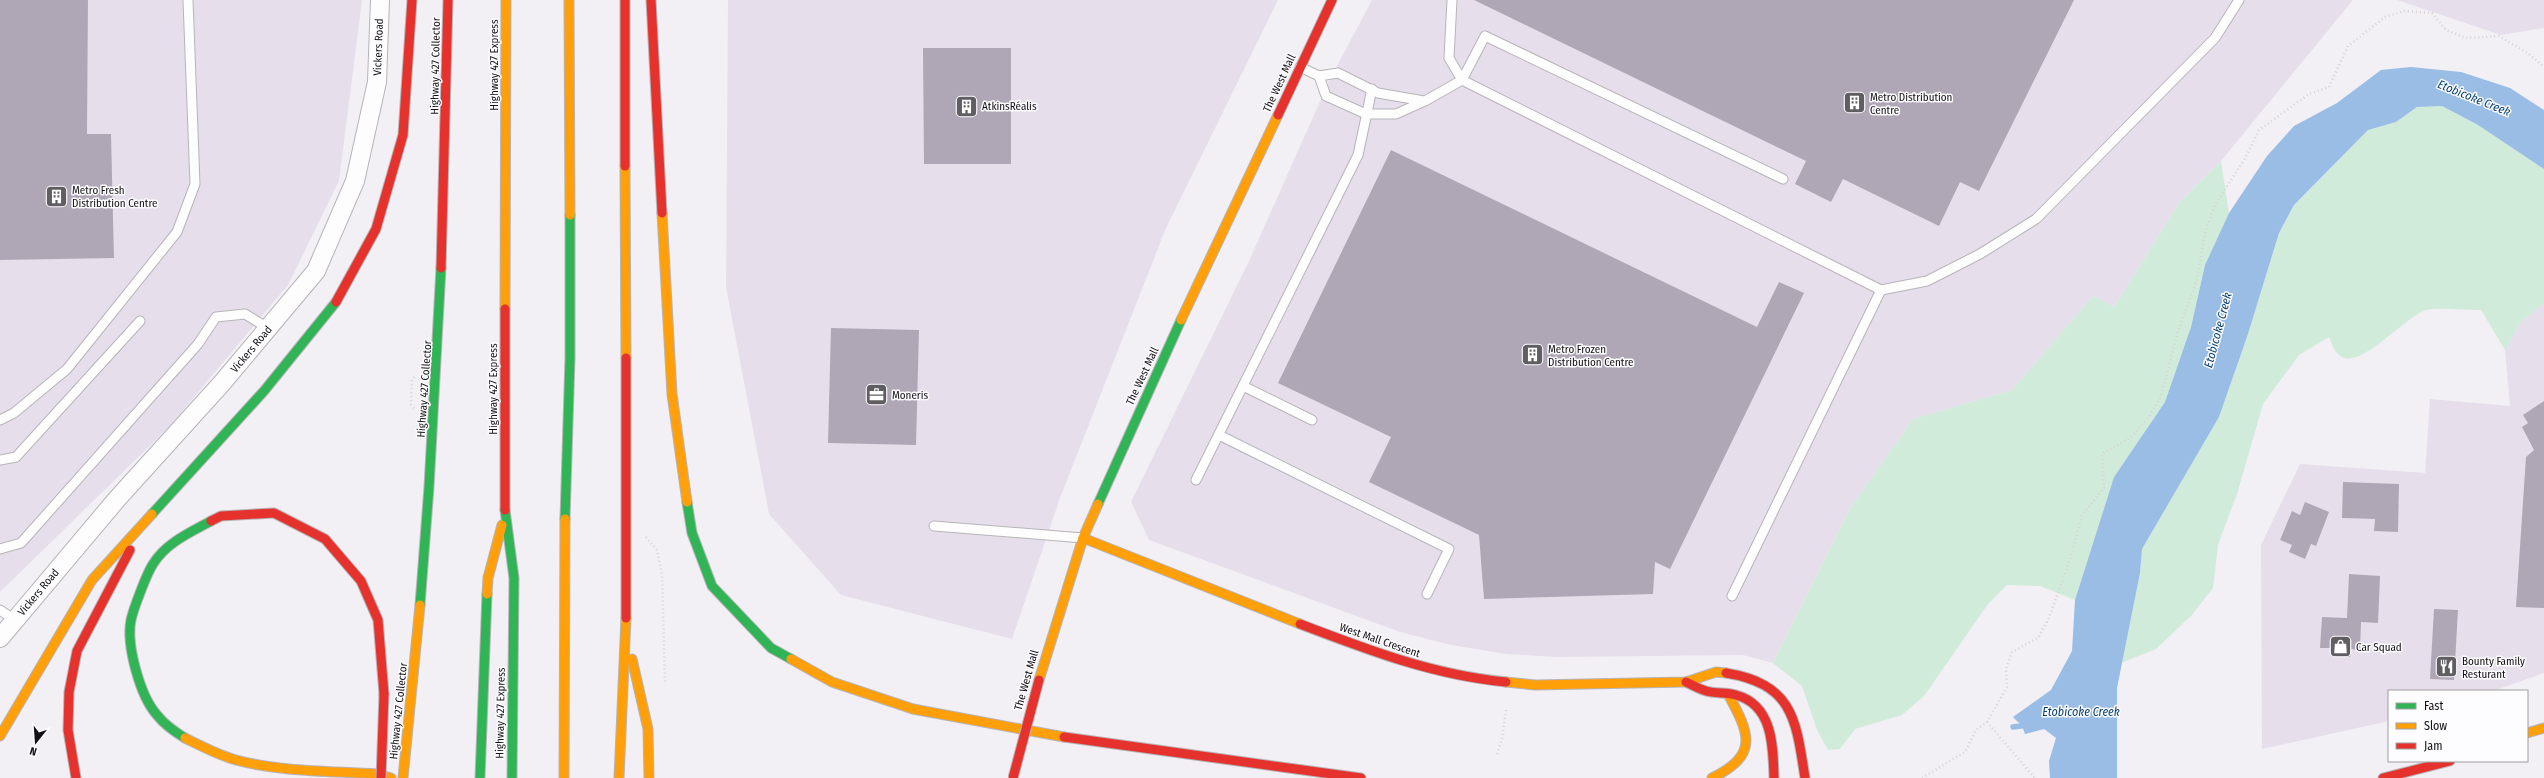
<svg xmlns="http://www.w3.org/2000/svg" width="2544" height="778" font-family="'Fira Sans Condensed',sans-serif">
  <style>
    .built { fill: #e6dfeb }
    .green { fill: #d1ebdb }
    .water { fill: #9abde6 }
    .lines { fill: none; stroke-linecap: round; stroke-linejoin: round }
    .stream { stroke: #9abde6; stroke-width: 5.5 }
    .building { fill: #afa7b5 }
    .lane-casing { stroke: #b6b4b8; stroke-width: 11 }
    .street-casing { stroke: #b6b4b8; stroke-width: 20 }
    .fast-casing { stroke: #b6b4b8; stroke-width: 11 }
    .slow-casing { stroke: #b6b4b8; stroke-width: 11 }
    .jam-casing { stroke: #b6b4b8; stroke-width: 11 }
    .path { stroke: #d5d4d6; stroke-width: 2.5; stroke-dasharray: 1 3; stroke-linecap: butt }
    .lane { stroke: #fdfdfe; stroke-width: 9 }
    .street { stroke: #fdfdfe; stroke-width: 18 }
    .fast { stroke: #30b455; stroke-width: 9 }
    .slow { stroke: #ff9f0a; stroke-width: 9 }
    .jam { stroke: #e5322d; stroke-width: 9 }
    .jam-bridge-casing { stroke: #b6b4b8; stroke-width: 11; stroke-linecap: butt }
    .jam-bridge { stroke: #e5322d; stroke-width: 9 }
    .labels { text-anchor: middle; stroke-width: 3; stroke-linejoin: round; paint-order: stroke }
    .street-label { font-size: 11px; fill: #121014; stroke: #fdfcfe }
    .poi-label { font-size: 11px; fill: #121014; stroke: #fdfcfe; text-anchor: start }
    .water-label { font-size: 12px; font-style: italic; fill: #054073; stroke: #fdfcfe }
  </style>
  <rect width="100%" height="100%" fill="#f2eff5"/>
  <g class="built">
    <polygon points="0,0 362,0 339,181 288,285 169,427 0,592"/>
    <polygon points="728,0 1278,0 1166,228 1060,498 1012,639 841,595 769,514 726,287"/>
    <polygon points="1372,0 2353,0 2221,161 2179,203 2114,307 2093,296 2012,390 1913,419 1851,507 1773,663 1743,655 1557,657 1506,654 1451,645 1400,632 1149,540 1131,502 1249,261 1329,81"/>
    <polygon points="2397,0 2544,0 2544,28 2501,35"/>
    <polygon points="2544,303 2544,673 2493,691 2389,691 2389,721 2262,749 2261,545 2300,464 2425,473 2430,399 2510,406 2505,350 2521,322"/>
  </g>
  <g class="green">
    <path d="M2442 106 2478 125 2544 169V303L2521 322 2505 350 2481 310C2468 310 2436 307 2426 310 2404 317 2358 373 2339 355 2333 350 2332 343 2329 337L2299 355 2263 404 2237 494 2218 545 2213 588 2191 616 2156 649 2121 663 2140 573 2142 549 2219 417 2248 334 2279 233 2294 205 2368 130 2396 122 2417 107Z"/>
    <polygon points="2221,161 2229,213 2205,265 2191,327 2165,402 2114,477 2075,600 2040,586 2007,585 1988,604 1924,696 1902,715 1855,729 1840,749 1828,750 1817,730 1802,686 1773,663 1851,507 1913,419 2012,390 2093,296 2114,307 2179,203"/>
  </g>
  <polygon class="water" points="2411,67 2461,72 2510,88 2544,110 2544,169 2478,125 2442,106 2417,107 2396,122 2368,130 2294,205 2279,233 2248,334 2219,417 2142,549 2140,573 2117,688 2117,778 2050,778 2049,761 2056,738 2044,729 2025,734 2022,726 2013,717 2051,690 2072,651 2075,600 2114,477 2165,402 2191,327 2205,265 2229,213 2267,156 2294,126 2337,103 2381,70"/>
  <g class="lines">
    <polyline class="stream" points="2013,727 2028,725"/>
  </g>
  <g class="building">
    <polygon points="0,0 88,0 87,134 111,134 114,258 0,260"/>
    <polygon points="1474,0 2074,0 1979,191 1960,182 1939,226 1843,179 1831,202 1795,184 1806,161"/>
    <polygon points="923,48 1011,48 1011,164 924,164"/>
    <polygon points="1391,150 1757,327 1779,282 1804,293 1670,569 1655,562 1653,594 1484,599 1479,535 1369,482 1391,437 1278,383"/>
    <polygon points="831,328 919,330 916,445 828,443"/>
    <polygon points="2544,401 2544,608 2516,607 2526,457 2534,450 2522,427 2528,423 2523,415"/>
    <polygon points="2343,482 2399,484 2398,532 2374,531 2375,519 2342,518"/>
    <polygon points="2305,502 2329,512 2316,546 2311,544 2305,559 2289,552 2292,545 2280,540 2292,511 2300,515"/>
    <polygon points="2349,574 2380,576 2378,623 2361,622 2360,650 2350,649 2350,657 2332,656 2332,648 2320,648 2322,617 2347,618"/>
    <polygon points="2434,609 2458,610 2454,680 2430,679"/>
  </g>
  <g class="lines">
    <defs>
      <g id="lane">
        <polyline points="1452,0 1449,58 1462,80 1881,290 1927,281 1980,254 2036,219 2215,38 2239,0"/>
        <polyline points="1300,67 1319,76 1338,73 1378,93 1424,101"/>
        <polyline points="1319,76 1326,96 1366,114 1396,114 1425,101 1462,80 1485,36 1783,179"/>
        <polyline points="1243,386 1312,420"/>
        <polyline points="0,420 14,413 67,369 177,232 195,184 188,0"/>
        <polyline points="1219,435 1449,549 1427,594"/>
        <polyline points="0,460 16,457 140,321"/>
        <polyline points="1196,480 1358,155 1372,89"/>
        <polyline points="934,526 1083,538"/>
        <polyline points="0,549 21,543 198,344 216,317 245,314 268,328"/>
        <polyline points="1732,596 1881,290"/>
        <polyline points="0,610 15,620"/>
      </g>
      <polyline id="street" points="0,638 117,499 222,383 316,271 355,181 377,82 380,0"/>
      <g id="fast">
        <polyline points="687,502 692,533 712,586 771,648 791,659"/>
        <polyline points="1098,504 1181,320"/>
        <polyline points="505,510 514,578 512,778"/>
        <polyline points="152,514 264,391 336,302"/>
        <polyline points="565,519 570,358 570,215"/>
        <polyline points="420,605 429,487 441,268"/>
        <path d="M185 738C175 732 164 724 157 715 140 696 126 645 131 620 133 610 147 573 153 564 166 543 189 533 211 521"/>
        <polyline points="480,778 487,594"/>
      </g>
      <g id="slow">
        <polyline points="569,0 570,215"/>
        <polyline points="625,166 626,358"/>
        <polyline points="662,213 672,394 687,502"/>
        <polyline points="505,309 506,0"/>
        <polyline points="1181,320 1278,115"/>
        <polyline points="1083,538 1300,624"/>
        <polyline points="487,594 488,578 502,525"/>
        <polyline points="632,659 648,729 649,778"/>
        <polyline points="791,659 832,682 913,709 1064,737"/>
        <polyline points="1039,680 1083,538 1098,504"/>
        <polyline points="1506,682 1535,685 1686,682 1716,672 1726,673"/>
        <polyline points="2527,733 2544,728"/>
        <polyline points="0,736 92,580 152,514"/>
        <path d="M185 738C201 746 218 755 236 760 281 772 331 771 377 774L391 778"/>
        <polyline points="403,778 420,605"/>
        <polyline points="564,778 565,519"/>
        <polyline points="619,778 626,618"/>
        <path d="M1712 778C1759 755 1750 734 1728 694"/>
      </g>
      <g id="jam">
        <polyline points="625,0 625,166"/>
        <polyline points="651,0 662,213"/>
        <polyline points="1278,115 1332,0"/>
        <polyline points="441,268 448,0"/>
        <polyline points="336,302 376,229 403,135 412,0"/>
        <polyline points="626,358 626,618"/>
        <polyline points="505,510 505,309"/>
        <polyline points="211,521 221,516 274,513 325,539 361,581 378,620 384,694"/>
        <path d="M1300 624C1368 650 1433 675 1506 682"/>
        <path d="M1726 673C1793 684 1796 719 1805 778"/>
        <path d="M1686 682C1692 685 1699 689 1706 691 1716 694 1726 692 1736 695 1773 705 1773 746 1774 778"/>
        <polyline points="1064,737 1361,778"/>
        <polyline points="76,778 68,730 69,692 77,651 130,550"/>
        <polyline points="2383,778 2450,761"/>
      </g>
    </defs>
    <use href="#lane" class="lane-casing"/>
    <use href="#street" class="street-casing"/>
    <use href="#fast" class="fast-casing"/>
    <use href="#slow" class="slow-casing"/>
    <use href="#jam" class="jam-casing"/>
    <g class="path">
      <polyline points="414,408 411,405 412,380 416,375"/>
      <polyline points="646,537 657,550 662,575 665,682"/>
      <polyline points="1987,722 2035,778"/>
      <polyline points="1497,754 1502,739 1506,710"/>
      <polyline points="1922,778 1965,752 1976,730 1987,722 2007,687 2006,669 2012,652 2038,638 2048,620 2070,560 2082,515 2104,488 2102,454 2131,437 2149,417 2161,396 2178,331 2196,283 2206,229 2216,203 2246,157 2259,130 2309,94 2329,87 2348,46 2385,17 2404,11 2432,13 2446,30 2466,38 2499,36 2529,54 2544,67"/>
    </g>
    <use href="#lane" class="lane"/>
    <use href="#street" class="street"/>
    <use href="#fast" class="fast"/>
    <use href="#slow" class="slow"/>
    <use href="#jam" class="jam"/>
    <defs>
      <g id="jam-bridge">
        <polyline points="381,778 384,694"/>
        <polyline points="1013,778 1039,680"/>
      </g>
    </defs>
    <use href="#jam-bridge" class="jam-bridge-casing"/>
    <use href="#jam-bridge" class="jam-bridge"/>
  </g>
  <defs>
    <symbol id="building-square" viewBox="-11 -11 22 22"><rect x="-9" y="-9" width="18" height="18" rx="4" fill="#605e63" stroke="#fdfcfe"/><path d="M-4-6H4V6H1V3H-1V6H-4ZM-2.5-4.3h1.7v1.8h-1.7ZM.8-4.3h1.7v1.8H.8ZM-2.5-1h1.7V.8h-1.7ZM.8-1h1.7V.8H.8Z" fill="#fff"/></symbol>
    <symbol id="office-square" viewBox="-11 -11 22 22"><rect x="-9" y="-9" width="18" height="18" rx="4" fill="#605e63" stroke="#fdfcfe"/><path d="M-6-3h4V-5.5h4V-3h4V5H-6ZM-1-4.5V-3h2v-1.5ZM-6 0V1H6V0Z" fill="#fff"/></symbol>
    <symbol id="shop-square" viewBox="-11 -11 22 22"><rect x="-9" y="-9" width="18" height="18" rx="4" fill="#605e63" stroke="#fdfcfe"/><path d="M-5-2.5h2.3a2.7 3.5 0 0 1 5.4 0H5L5.5 6h-11ZM-1.5-2.5h3a1.5 2.3 0 0 0-3 0Z" fill="#fff"/></symbol>
    <symbol id="restaurant-square" viewBox="-11 -11 22 22"><rect x="-9" y="-9" width="18" height="18" rx="4" fill="#605e63" stroke="#fdfcfe"/><path d="M-5-6h1v4h1v-4h1v4h1v-4h1v5L-1.5 .5V6h-2V.5L-5-1ZM5-6V6H3V1.5H1.5Q1.5-4 5-6Z" fill="#fff"/></symbol>
  </defs>
  <g fill-rule="evenodd">
    <use href="#building-square" x="1842" y="90" width="25" height="25"/>
    <use href="#building-square" x="954" y="94" width="25" height="25"/>
    <use href="#building-square" x="44" y="184" width="25" height="25"/>
    <use href="#building-square" x="1520" y="342" width="25" height="25"/>
    <use href="#office-square" x="864" y="382" width="25" height="25"/>
    <use href="#shop-square" x="2328" y="634" width="25" height="25"/>
    <use href="#restaurant-square" x="2434" y="654" width="25" height="25"/>
  </g>
  <g class="labels">
    <g class="street-label">
      <text transform="translate(378 47) rotate(-88)" y="4">Vickers Road</text>
      <text transform="translate(494 65) rotate(-90)" y="4">Highway 427 Express</text>
      <text transform="translate(435 66) rotate(-89)" y="4">Highway 427 Collector</text>
      <text transform="translate(1279 83) rotate(-65)" y="4">The West Mall</text>
      <text transform="translate(251 349) rotate(-50)" y="4">Vickers Road</text>
      <text transform="translate(1142 376) rotate(-65)" y="4">The West Mall</text>
      <text transform="translate(424 389) rotate(-86)" y="4">Highway 427 Collector</text>
      <text transform="translate(493 389) rotate(-90)" y="4">Highway 427 Express</text>
      <text transform="translate(38 592) rotate(-50)" y="4">Vickers Road</text>
      <text transform="translate(1380 640) rotate(19)" y="4">West Mall Crescent</text>
      <text transform="translate(1026 680) rotate(-74)" y="4">The West Mall</text>
      <text transform="translate(398 711) rotate(-84)" y="4">Highway 427 Collector</text>
      <text transform="translate(500 713) rotate(-89)" y="4">Highway 427 Express</text>
    </g>
    <g class="poi-label">
      <text x="1870" y="101">Metro Distribution<tspan x="1870" dy="13">Centre</tspan></text>
      <text x="982" y="110">AtkinsRéalis</text>
      <text x="72" y="194">Metro Fresh<tspan x="72" dy="13">Distribution Centre</tspan></text>
      <text x="1548" y="353">Metro Frozen<tspan x="1548" dy="13">Distribution Centre</tspan></text>
      <text x="892" y="399">Moneris</text>
      <text x="2356" y="651">Car Squad</text>
      <text x="2462" y="665">Bounty Family<tspan x="2462" dy="13">Resturant</tspan></text>
    </g>
    <g class="water-label">
      <text transform="translate(2474 98) rotate(22)" y="4">Etobicoke Creek</text>
      <text transform="translate(2218 330) rotate(-75)" y="4">Etobicoke Creek</text>
      <text x="2081" y="716">Etobicoke Creek</text>
    </g>
  </g>
  <rect x="2388" y="690" width="140" height="72" fill="#fdfcfe" stroke="#9f9ea0"/>
  <rect x="2396" y="703" width="20" height="6" fill="#30b455" stroke="#9f9ea0"/>
  <text x="2424" y="710" font-size="12" fill="#121014">Fast</text>
  <rect x="2396" y="723" width="20" height="6" fill="#ff9f0a" stroke="#9f9ea0"/>
  <text x="2424" y="730" font-size="12" fill="#121014">Slow</text>
  <rect x="2396" y="743" width="20" height="6" fill="#e5322d" stroke="#9f9ea0"/>
  <text x="2424" y="750" font-size="12" fill="#121014">Jam</text>
  <g transform="translate(36 742) rotate(197)" stroke="#fdfcfe" stroke-width="3" paint-order="stroke">
  <path d="M0-3L7 15L0 10L-7 15Z" fill="#121014"/>
  <text y="-6" font-size="11" font-weight="bold" text-anchor="middle" fill="#121014">N</text>
  </g>
</svg>
